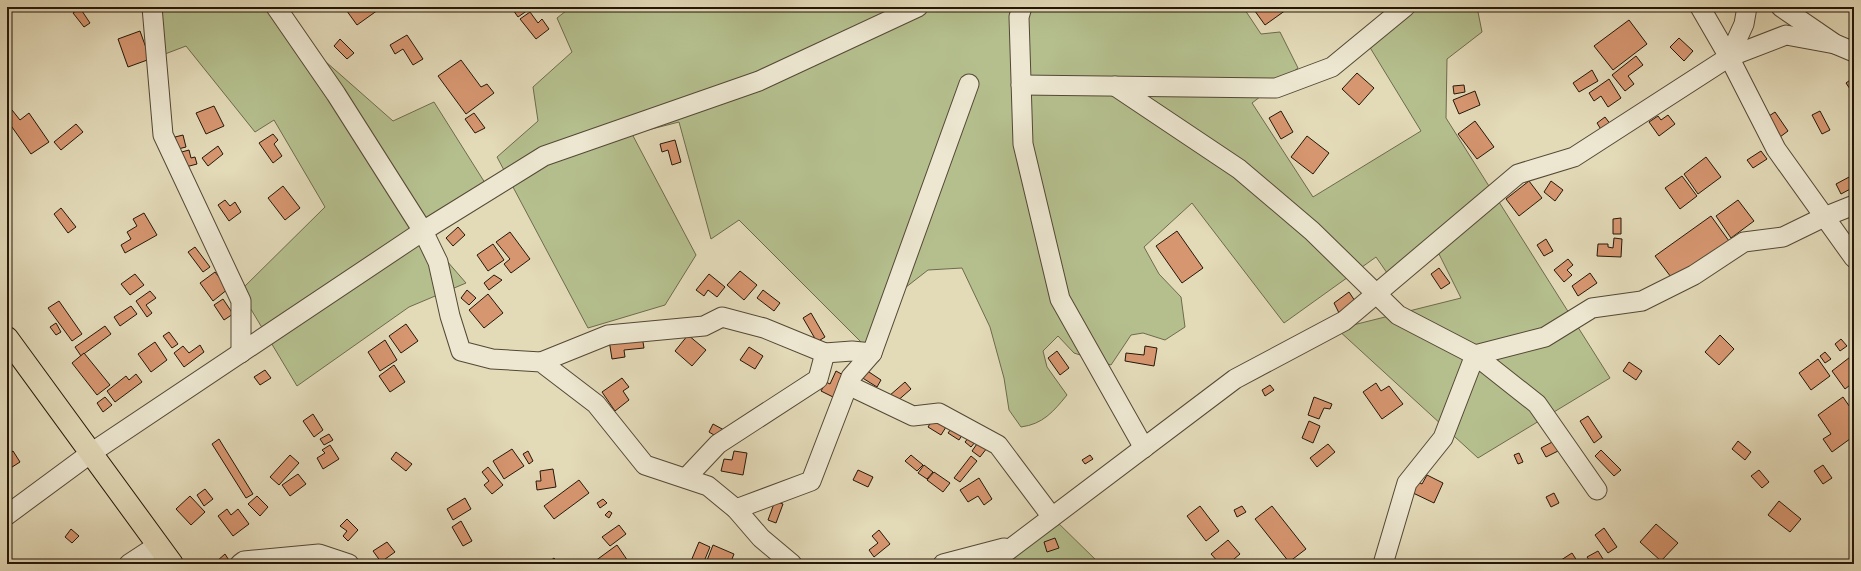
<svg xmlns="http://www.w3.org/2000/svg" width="1861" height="571" font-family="'Old Standard TT',serif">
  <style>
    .green { fill: #b5bf8e; stroke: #6d6b4c }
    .building { fill: #d69670; stroke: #251709 }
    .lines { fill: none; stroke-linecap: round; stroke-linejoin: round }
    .minor-casing { stroke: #544835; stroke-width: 21 }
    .major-casing { stroke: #251709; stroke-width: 24 }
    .minor { stroke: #ede7d1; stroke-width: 19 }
    .major { stroke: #e3dab8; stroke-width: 22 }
  </style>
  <rect width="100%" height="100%" fill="#e3dab8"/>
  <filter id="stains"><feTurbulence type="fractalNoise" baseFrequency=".005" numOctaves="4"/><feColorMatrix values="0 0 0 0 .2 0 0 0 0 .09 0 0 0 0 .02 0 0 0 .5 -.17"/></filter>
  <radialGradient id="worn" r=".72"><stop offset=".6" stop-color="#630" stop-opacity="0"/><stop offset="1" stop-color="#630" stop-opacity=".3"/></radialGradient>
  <g class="green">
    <polygon points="160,7 276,7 292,32 393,121 434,102 492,194 421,231 466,283 409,307 297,386 240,291 325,207 274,120 255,132 186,46 165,54"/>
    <path d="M571 7H1243L1261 34 1280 32 1298 68 1252 103 1313 197 1421 131 1366 41 1392 7H1477L1482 32 1447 59 1446 118 1610 378 1478 458 1337 329 1461 298 1439 254 1394 283 1376 257 1284 323 1192 203 1144 247 1159 274 1181 297 1185 327 1165 340 1143 333 1131 335 1111 365 1074 353 1058 336 1043 351 1047 367 1067 395C1053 412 1043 424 1021 427L1009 410 1004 378 990 327 962 268 928 270 892 298 872 353 739 220 711 239 679 122 632 134 696 255 665 305 588 328 497 157 538 121 533 87 572 52 557 18Z"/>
    <polygon points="1052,517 1100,564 943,564 1014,546"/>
  </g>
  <g class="building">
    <polygon points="344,7 376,7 378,10 357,25"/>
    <polygon points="511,7 526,7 528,10 518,17"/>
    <polygon points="1252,7 1284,7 1286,10 1265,25"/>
    <polygon points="80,8 90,23 84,27 73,13"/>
    <polygon points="530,12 538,23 542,19 549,29 536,39 520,19"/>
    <polygon points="1629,20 1647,44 1613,70 1594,46"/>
    <polygon points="140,31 150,59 128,67 118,39"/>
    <polygon points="407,35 423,59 413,65 403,49 395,54 390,45"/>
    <polygon points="1679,38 1693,51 1684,61 1670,47"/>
    <polygon points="340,39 354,53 347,59 334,46"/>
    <polygon points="1636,56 1643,65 1628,76 1634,84 1625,91 1612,75"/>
    <polygon points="461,60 481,87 487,84 494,93 466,114 438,76"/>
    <polygon points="1592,70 1598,81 1579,92 1573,83"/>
    <polygon points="1357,73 1374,88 1359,105 1342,89"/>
    <polygon points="1853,78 1854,79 1854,95 1846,83"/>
    <polygon points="1609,79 1621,98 1608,107 1601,96 1594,101 1589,93"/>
    <polygon points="1464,85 1465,92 1454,94 1453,86"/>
    <polygon points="1475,91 1480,105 1459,114 1453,100"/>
    <polygon points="214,106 224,126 206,134 196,113"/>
    <polygon points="12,110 20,120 29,113 49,142 31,154 7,120 7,113"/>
    <polygon points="1281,111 1293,132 1281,139 1269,118"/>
    <polygon points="1820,111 1830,130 1822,134 1812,115"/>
    <polygon points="1775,112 1788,131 1780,137 1766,118"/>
    <polygon points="474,113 485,128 475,133 465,119"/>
    <polygon points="1668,115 1675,124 1659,136 1649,122 1658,116 1661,120"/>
    <polygon points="1605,117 1611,125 1602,131 1597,123"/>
    <polygon points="1475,121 1494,147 1477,159 1458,134"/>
    <polygon points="76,124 83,132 61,150 54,142"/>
    <polygon points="273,134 278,140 274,144 282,156 273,163 259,143"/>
    <polygon points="183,135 186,147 178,149 175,137"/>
    <polygon points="1307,136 1329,153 1313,174 1291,157"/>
    <polygon points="675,140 681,162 672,165 668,150 662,152 660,144"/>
    <polygon points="218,146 223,154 208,166 202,158"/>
    <polygon points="189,150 191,158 195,157 197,164 182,168 178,153"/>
    <polygon points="1761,151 1767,159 1753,168 1747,160"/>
    <polygon points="1706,157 1721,177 1698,194 1684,174"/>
    <polygon points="1682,176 1697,196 1680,209 1665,188"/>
    <polygon points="1851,176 1854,182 1854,187 1841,194 1836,184"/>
    <polygon points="1529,181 1542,198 1519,216 1506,199"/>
    <polygon points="1551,181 1563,190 1555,201 1544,192"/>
    <polygon points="283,186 300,208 285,220 268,198"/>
    <polygon points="225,200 230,206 235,202 241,212 229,221 218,205"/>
    <polygon points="1738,200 1754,221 1731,238 1716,216"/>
    <polygon points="61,208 76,227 68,233 54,214"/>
    <polygon points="144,213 157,235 125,253 121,245 131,239 127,232 137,226 133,219"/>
    <polygon points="1711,216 1729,241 1674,281 1655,256"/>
    <polygon points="1621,218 1621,234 1613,234 1613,219"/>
    <polygon points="458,227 465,235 453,246 446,238"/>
    <polygon points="1177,231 1203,268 1182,283 1156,246"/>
    <polygon points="510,232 530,259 511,273 504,264 510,259 496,242"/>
    <polygon points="1614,238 1622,239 1621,257 1597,256 1598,244 1608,244 1608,247 1613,248"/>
    <polygon points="1546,239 1553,251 1544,256 1537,245"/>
    <polygon points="493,244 504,260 488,271 477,255"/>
    <polygon points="195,247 210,267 203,272 188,252"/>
    <polygon points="1568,259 1573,265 1567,270 1572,275 1564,282 1554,270"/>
    <polygon points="1439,268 1450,283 1441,289 1431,274"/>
    <polygon points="740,271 757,285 744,300 727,285"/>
    <polygon points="215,272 228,289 213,301 200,283"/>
    <polygon points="1590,273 1597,283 1578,296 1572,286"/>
    <polygon points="135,274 144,285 130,295 121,284"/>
    <polygon points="709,274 725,287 717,297 708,290 704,296 696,290"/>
    <polygon points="494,275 502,280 489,290 484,283"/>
    <polygon points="467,290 476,298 469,305 461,298"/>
    <polygon points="763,290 780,303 774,311 757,298"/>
    <polygon points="150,291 156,298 146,305 152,313 147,317 136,301"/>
    <polygon points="1349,292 1355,301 1339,313 1334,303"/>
    <polygon points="488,294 503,313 484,328 469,310"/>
    <polygon points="223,299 233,314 224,320 214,305"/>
    <polygon points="59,301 82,334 72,341 48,308"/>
    <polygon points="131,306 137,314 120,326 114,317"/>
    <polygon points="811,313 825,337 817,342 803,318"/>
    <polygon points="56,323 61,332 56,335 50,327"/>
    <polygon points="406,324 418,341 401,353 389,336"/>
    <polygon points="105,326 111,334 81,356 75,347"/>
    <polygon points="169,332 178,344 172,348 163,336"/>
    <polygon points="688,335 706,350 692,366 675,351"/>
    <polygon points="1720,335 1734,349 1719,365 1705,352"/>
    <polygon points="642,336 644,348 624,350 625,357 612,359 609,340"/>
    <polygon points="1841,339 1847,346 1840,351 1835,344"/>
    <polygon points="385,340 397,360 380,371 368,352"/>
    <polygon points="155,342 167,360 151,372 138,354"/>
    <polygon points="200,345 204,352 184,367 174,353 183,346 189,353"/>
    <polygon points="1145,346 1157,348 1154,366 1125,361 1126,353 1144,355"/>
    <polygon points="749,347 763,356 755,369 740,360"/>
    <polygon points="1057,351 1069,368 1060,375 1048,358"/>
    <polygon points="1825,352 1831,359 1825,363 1820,356"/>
    <polygon points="84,353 110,385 97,395 72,363"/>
    <polygon points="1854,354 1854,382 1845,389 1832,371"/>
    <polygon points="1818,359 1830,376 1811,390 1799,373"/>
    <polygon points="1629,362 1642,371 1636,380 1623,371"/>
    <polygon points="394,365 405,382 390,392 379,376"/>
    <polygon points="265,370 271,378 260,385 254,377"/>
    <polygon points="866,370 881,380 877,387 861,377"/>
    <polygon points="836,371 847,377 835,398 821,391 826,382 830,384"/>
    <polygon points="136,374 142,382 115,402 107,391 126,376 129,380"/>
    <polygon points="622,378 629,387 623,391 629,400 615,411 602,392"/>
    <polygon points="905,382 911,389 895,403 889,396"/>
    <polygon points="1376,383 1381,391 1389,386 1403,404 1382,419 1363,392"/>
    <polygon points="1270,385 1274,390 1265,396 1262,390"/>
    <polygon points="105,397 112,405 103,412 97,403"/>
    <polygon points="1314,397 1332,404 1330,409 1324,408 1319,419 1308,415"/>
    <polygon points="1843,397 1854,413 1854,436 1832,452 1823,439 1831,434 1818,415"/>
    <polygon points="313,414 323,430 314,437 303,421"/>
    <polygon points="1588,416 1602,437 1594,443 1580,421"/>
    <polygon points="933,419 946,427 941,435 928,427"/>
    <polygon points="1309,421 1320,426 1313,443 1302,438"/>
    <polygon points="713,424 724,430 719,438 709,432"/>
    <polygon points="954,425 964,432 959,440 948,433"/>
    <polygon points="329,434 333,440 324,445 320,439"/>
    <polygon points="970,436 976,441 971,447 965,442"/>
    <polygon points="219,439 253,494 246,498 212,444"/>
    <polygon points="979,441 987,448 980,457 972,451"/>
    <polygon points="1554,441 1558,451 1546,457 1541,448"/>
    <polygon points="1738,441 1751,452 1745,460 1732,449"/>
    <polygon points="1328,444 1335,452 1317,467 1310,458"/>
    <polygon points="330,445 339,459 323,469 317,458 325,453 322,450"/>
    <polygon points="512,449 524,466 504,479 493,461"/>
    <polygon points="1601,450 1621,470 1614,476 1595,456"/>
    <polygon points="13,451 20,462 9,469 7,455"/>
    <polygon points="528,451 533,461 529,464 523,454"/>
    <polygon points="734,451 747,453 743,475 721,471 724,459 732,460"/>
    <polygon points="396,452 412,464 406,471 391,459"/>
    <polygon points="1519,453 1523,462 1518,464 1514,455"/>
    <polygon points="290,455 299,463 279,485 270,477"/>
    <polygon points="911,455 923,465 917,471 905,461"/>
    <polygon points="1090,455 1093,459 1085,464 1082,460"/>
    <polygon points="971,456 977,461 960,482 954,478"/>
    <polygon points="924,465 933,472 927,479 918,473"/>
    <polygon points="1823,465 1832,478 1823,484 1814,471"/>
    <polygon points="488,467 503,485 492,494 484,485 489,481 482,472"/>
    <polygon points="553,469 556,487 537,490 536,481 541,481 540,471"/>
    <polygon points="858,470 873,477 868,487 853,480"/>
    <polygon points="1759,470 1769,482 1762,488 1751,476"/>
    <polygon points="934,472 950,483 943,492 927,480"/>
    <polygon points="298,474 306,484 290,496 282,485"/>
    <polygon points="1427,475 1443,483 1434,503 1411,492 1416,481 1422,484"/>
    <polygon points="979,478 992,499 984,505 978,496 968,502 960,490"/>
    <polygon points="579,480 589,493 554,519 544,506"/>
    <polygon points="205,489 213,499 204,506 197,495"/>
    <polygon points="1554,493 1559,503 1551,507 1546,497"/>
    <polygon points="190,496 205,512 191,525 176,509"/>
    <polygon points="257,496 268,507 260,516 248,504"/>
    <polygon points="465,498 471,509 453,520 447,509"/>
    <polygon points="603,499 607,503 600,508 597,503"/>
    <polygon points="775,501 783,504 776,523 768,520"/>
    <polygon points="1779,501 1801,519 1790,532 1768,515"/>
    <polygon points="1200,506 1219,531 1206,541 1187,516"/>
    <polygon points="1242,506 1246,512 1237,517 1234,510"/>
    <polygon points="1272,506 1306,549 1289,562 1255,519"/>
    <polygon points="227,509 231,515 238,509 249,524 233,536 218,516"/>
    <polygon points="609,511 612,513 609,518 605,515"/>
    <polygon points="347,519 358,530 348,541 343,536 347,531 340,526"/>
    <polygon points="461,521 472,541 463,546 452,527"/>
    <polygon points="1656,524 1678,543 1661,561 1640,542"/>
    <polygon points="619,525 626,534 610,546 602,537"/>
    <polygon points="1604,528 1617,547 1608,553 1595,535"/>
    <polygon points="71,529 79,536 72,543 65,537"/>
    <polygon points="879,530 890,544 874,557 869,550 878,543 872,536"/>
    <polygon points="1055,538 1059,548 1047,552 1044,542"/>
    <polygon points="1228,540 1240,554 1228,564 1220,564 1211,554"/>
    <polygon points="387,542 395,552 381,562 373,551"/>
    <polygon points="699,542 710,547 703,564 691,561"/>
    <polygon points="617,545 630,564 591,564"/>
    <polygon points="713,545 734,554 730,564 706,563"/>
    <polygon points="1598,551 1603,559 1592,564 1587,557"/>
    <polygon points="1572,553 1579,564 1555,564"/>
    <polygon points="225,554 230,562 219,564 217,561"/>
    <polygon points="554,558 559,564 546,564"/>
  </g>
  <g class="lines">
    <defs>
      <g id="minor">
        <polyline points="152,7 163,135 241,301 241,353"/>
        <polyline points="276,7 336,94 423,231 438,262 450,316 461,351 492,359 541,362 596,404 645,465 708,486 736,509 761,538 792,564"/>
        <polyline points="1022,7 1019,17 1023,144 1060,299 1144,448"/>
        <polyline points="1700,7 1729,57 1776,149 1854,258"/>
        <polyline points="1781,7 1835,44 1854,52"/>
        <polyline points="1729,57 1744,24 1747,7"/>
        <polyline points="1021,85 1276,88 1332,67 1405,7"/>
        <polyline points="1115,86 1239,169 1312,231 1398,315 1475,355 1545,337 1592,308 1642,301 1694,275 1744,242 1783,237 1824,217 1854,205"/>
        <polyline points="541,362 608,335 704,326 722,317 764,328 825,353 852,351 872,353"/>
        <polyline points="848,385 913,416 939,413 998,445 1052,517"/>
        <polyline points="686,478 718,444 818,379 825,353"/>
        <polyline points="736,509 811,481 851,377 872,353 969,84"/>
        <polyline points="7,515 91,453 423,231 544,156 759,81 918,7"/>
        <polyline points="129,564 158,545"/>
        <polyline points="240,564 244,561 319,554 349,564"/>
        <polyline points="943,564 1004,548"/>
        <polyline points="990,564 1235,379 1344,321 1518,174 1574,157 1729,57 1786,35 1835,44"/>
        <polyline points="1383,564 1407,483 1443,438 1475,355 1537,404 1597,490"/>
      </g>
      <polyline id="major" points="7,338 172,564"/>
    </defs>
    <use href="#minor" class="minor-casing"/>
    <use href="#major" class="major-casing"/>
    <use href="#minor" class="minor"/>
    <use href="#major" class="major"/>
  </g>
  <rect width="1861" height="571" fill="none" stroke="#e3dab8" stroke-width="24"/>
  <rect x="8" y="8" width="1845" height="555" fill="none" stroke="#251709" stroke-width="2"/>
  <rect x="12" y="12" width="1837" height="547" fill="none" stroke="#251709"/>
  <rect width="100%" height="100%" filter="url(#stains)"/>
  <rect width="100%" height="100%" fill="url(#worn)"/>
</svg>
